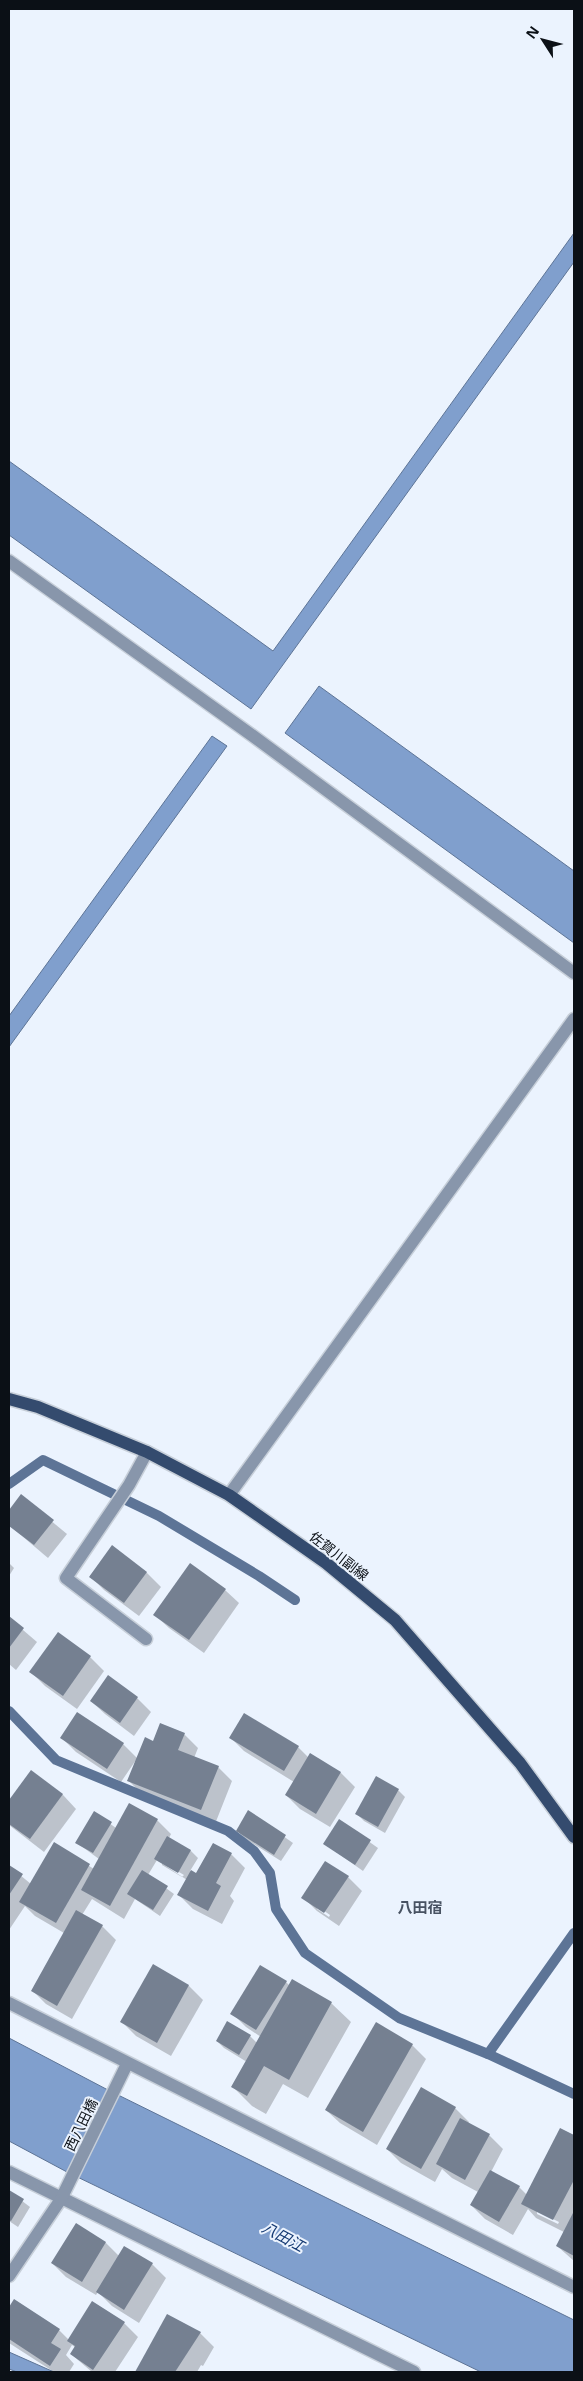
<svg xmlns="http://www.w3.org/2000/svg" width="583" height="2381" font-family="'Open Sans','Noto Sans JP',sans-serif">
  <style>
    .water { fill: #809fcd; stroke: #5d7496 }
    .shadow { fill: #0003; fill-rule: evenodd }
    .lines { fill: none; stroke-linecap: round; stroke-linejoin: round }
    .stream { stroke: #5d7496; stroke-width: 10 }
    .building { fill: #758091 }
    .minor-casing { stroke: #c7cfd9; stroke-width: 15 }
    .primary-casing { stroke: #c7cfd9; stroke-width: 15 }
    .minor { stroke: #8896ab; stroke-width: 12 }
    .primary { stroke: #344b6e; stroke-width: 12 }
    .labels { text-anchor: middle; stroke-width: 4; stroke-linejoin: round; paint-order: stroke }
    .street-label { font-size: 14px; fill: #0b1016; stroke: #ebf3fe }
    .neighbourhood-label { font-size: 15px; font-weight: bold; fill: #485262; stroke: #ebf3fe }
    .water-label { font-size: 15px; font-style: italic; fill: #153a73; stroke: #ebf3fe }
  </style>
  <rect width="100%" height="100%" fill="#ebf3fe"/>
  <g class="water">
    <polygon points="574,233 574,262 251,709 9,535 9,461 273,651"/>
    <polygon points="319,686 574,871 574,943 285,733"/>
    <polygon points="212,736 227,746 9,1047 9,1016"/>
    <polygon points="9,2038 108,2090 574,2320 574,2372 481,2372 67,2172 9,2141"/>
    <polygon points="9,2352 54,2372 17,2372 9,2369"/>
  </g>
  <g class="shadow">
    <polygon points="21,1496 67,1534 48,1558 9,1525 9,1512"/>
    <polygon points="112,1547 147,1573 161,1587 139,1616 104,1590 90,1576"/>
    <polygon points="9,1563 14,1568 9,1576"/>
    <polygon points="225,1590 239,1603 204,1653 169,1628 155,1615"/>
    <polygon points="9,1618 37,1642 16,1670 9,1664"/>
    <polygon points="90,1657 104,1671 77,1709 45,1686 31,1672"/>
    <polygon points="108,1677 137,1698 151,1712 134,1736 105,1714 91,1701"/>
    <polygon points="184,1734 198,1748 194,1758 218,1767 232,1781 215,1824 143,1795 129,1781 136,1760 121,1782 76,1752 62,1738 123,1744 138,1759"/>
    <polygon points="230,1737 298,1747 309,1758 311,1755 341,1773 355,1787 330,1827 300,1809 286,1795 294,1782 244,1751"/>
    <polygon points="31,1772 63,1795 76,1809 44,1852 9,1825 9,1802"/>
    <polygon points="398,1790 405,1797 385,1833 364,1821 357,1814"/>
    <polygon points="249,1812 293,1843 281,1861 244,1838 237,1830"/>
    <path d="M95 1813 116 1828 157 1820 171 1834 169 1838 191 1851 198 1858 190 1871 197 1875 231 1854 245 1868 230 1896 234 1901 222 1924 193 1909 179 1895 187 1880 157 1860 148 1875 174 1894 160 1916 135 1899 124 1919 92 1899 82 1915 102 1926 116 1940 72 2019 46 2004 32 1990 64 1933 35 1916 25 1906 9 1930V1866L31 1884 54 1844 94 1869 99 1859 77 1843ZM162 1862 184 1875 182 1877 162 1865Z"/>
    <polygon points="340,1821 378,1848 363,1871 325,1844"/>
    <path d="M348 1877 362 1891 339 1926 317 1911 303 1897ZM317 1906 330 1915 329 1917 317 1909Z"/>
    <polygon points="154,1966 189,1986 203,2000 171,2056 136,2036 122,2022"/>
    <polygon points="286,1982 290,1986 331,2003 351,2022 308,2098 283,2084 266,2114 252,2106 233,2087 247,2062 224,2048 217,2041 250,2036 257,2043 261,2037 246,2027 232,2013"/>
    <polygon points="412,2045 426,2059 377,2145 340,2123 326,2110"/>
    <path d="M455 2108 469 2122 468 2124 489 2135 503 2149 491 2172 519 2187 527 2195 561 2130 574 2137V2261L557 2246 564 2232 536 2218 528 2209 513 2235 485 2219 471 2205 478 2192 452 2178 442 2169 435 2182 401 2163 387 2149ZM537 2211 559 2222 558 2224 537 2214Z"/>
    <polygon points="9,2191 30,2207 18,2227 9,2221"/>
    <polygon points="76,2224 106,2243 119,2256 152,2264 166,2278 139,2323 112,2306 98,2292 96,2295 66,2277 52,2263"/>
    <polygon points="15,2301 59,2330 69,2340 93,2303 124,2323 138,2337 115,2372 92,2372 71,2354 76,2348 72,2345 66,2355 74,2364 69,2372 54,2372 9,2343 9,2309"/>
    <polygon points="168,2315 200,2333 214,2347 203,2366 201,2365 197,2372 136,2372"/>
  </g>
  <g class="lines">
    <g class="stream">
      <polyline points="9,1484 43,1460 159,1516 259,1576 295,1600"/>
      <polyline points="9,1711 56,1760 228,1831 254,1851 270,1873 276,1909 305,1953 399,2018 488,2054 574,2094"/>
      <polyline points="488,2054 574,1933"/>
    </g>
  </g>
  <g class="building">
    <polygon points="21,1494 54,1520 34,1545 9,1526 9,1510"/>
    <polygon points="112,1545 147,1572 124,1603 89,1577"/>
    <polygon points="190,1563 226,1589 189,1640 153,1615"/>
    <polygon points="9,1616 24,1628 9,1648"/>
    <polygon points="58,1632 91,1656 63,1696 29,1672"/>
    <polygon points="108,1675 138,1697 120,1723 90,1701"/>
    <polygon points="77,1712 124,1743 107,1769 60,1738"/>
    <polygon points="244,1713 299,1746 284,1771 229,1738"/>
    <polygon points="160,1723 185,1733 178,1750 219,1766 201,1810 127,1781 145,1737 153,1741"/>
    <polygon points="310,1753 341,1772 316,1814 285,1795"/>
    <polygon points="31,1770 63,1794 30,1839 9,1824 9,1800"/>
    <polygon points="376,1776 399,1789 378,1827 355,1814"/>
    <polygon points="129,1803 158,1819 110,1906 81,1890"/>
    <polygon points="248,1810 286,1835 274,1855 236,1831"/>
    <polygon points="94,1811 112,1822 93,1853 75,1843"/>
    <polygon points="339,1819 371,1840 355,1865 323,1844"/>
    <polygon points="167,1836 191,1850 178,1873 154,1859"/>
    <polygon points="54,1842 90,1864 56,1923 19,1902"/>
    <polygon points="213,1843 232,1853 216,1883 221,1886 208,1911 177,1895 191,1870 196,1873"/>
    <polygon points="325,1861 349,1876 324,1913 301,1898"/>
    <polygon points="9,1865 23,1874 9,1895"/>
    <polygon points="142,1870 168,1886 153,1910 127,1894"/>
    <polygon points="76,1910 103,1925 57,2006 31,1991"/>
    <polygon points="153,1964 189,1985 157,2043 120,2022"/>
    <polygon points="260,1965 287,1981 256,2030 230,2014"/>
    <polygon points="292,1979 332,2002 289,2080 264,2066 247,2096 231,2087"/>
    <polygon points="227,2021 251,2035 239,2055 216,2041"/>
    <polygon points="376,2022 413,2044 363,2132 325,2110"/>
    <polygon points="421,2087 456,2107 421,2169 386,2149"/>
    <polygon points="460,2118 490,2134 465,2180 436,2164"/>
    <polygon points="560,2128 574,2135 574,2180 553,2220 521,2204"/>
    <polygon points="490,2170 520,2186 499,2222 470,2205"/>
    <polygon points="9,2190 24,2199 11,2221 9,2220"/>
    <polygon points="574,2211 574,2256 556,2246"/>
    <polygon points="76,2223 106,2242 82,2282 51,2263"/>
    <polygon points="124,2246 153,2263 124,2310 96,2292"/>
    <polygon points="14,2299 60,2329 51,2343 61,2349 50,2366 9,2339 9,2307"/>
    <polygon points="92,2301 125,2322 93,2370 70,2354 75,2346 67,2341"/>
    <polygon points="167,2314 201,2332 175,2372 135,2372"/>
  </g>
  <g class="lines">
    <defs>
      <g id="minor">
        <polyline points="9,561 253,736 574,973"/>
        <polyline points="229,1495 574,1019"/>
        <polyline points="146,1639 66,1578 129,1485 147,1452"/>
        <polyline points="9,2003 574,2287"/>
        <polyline points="9,2172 414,2372"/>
        <polyline points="9,2276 61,2199 127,2064"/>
      </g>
      <polyline id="primary" points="9,1399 38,1407 147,1452 229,1495 326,1563 395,1620 520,1763 574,1837"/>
    </defs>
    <use href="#minor" class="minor-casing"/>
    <use href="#primary" class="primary-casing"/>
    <use href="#minor" class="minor"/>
    <use href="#primary" class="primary"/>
  </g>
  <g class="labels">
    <g class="street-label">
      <text transform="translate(339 1556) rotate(38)" y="5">佐賀川副線</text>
      <text transform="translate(81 2125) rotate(-64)" y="5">西八田橋</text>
    </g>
    <g class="neighbourhood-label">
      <text x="420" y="1913">八田宿</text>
    </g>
    <g class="water-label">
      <text transform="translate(283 2237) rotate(28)" y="5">八田江</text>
    </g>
  </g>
  <rect width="583" height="2381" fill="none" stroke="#0b1016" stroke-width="20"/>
  <g transform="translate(543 40) rotate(306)" stroke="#ebf3fe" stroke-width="4" paint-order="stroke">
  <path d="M0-4L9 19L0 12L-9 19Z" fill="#0b1016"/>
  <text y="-8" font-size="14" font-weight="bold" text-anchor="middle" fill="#0b1016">N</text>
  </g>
</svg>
